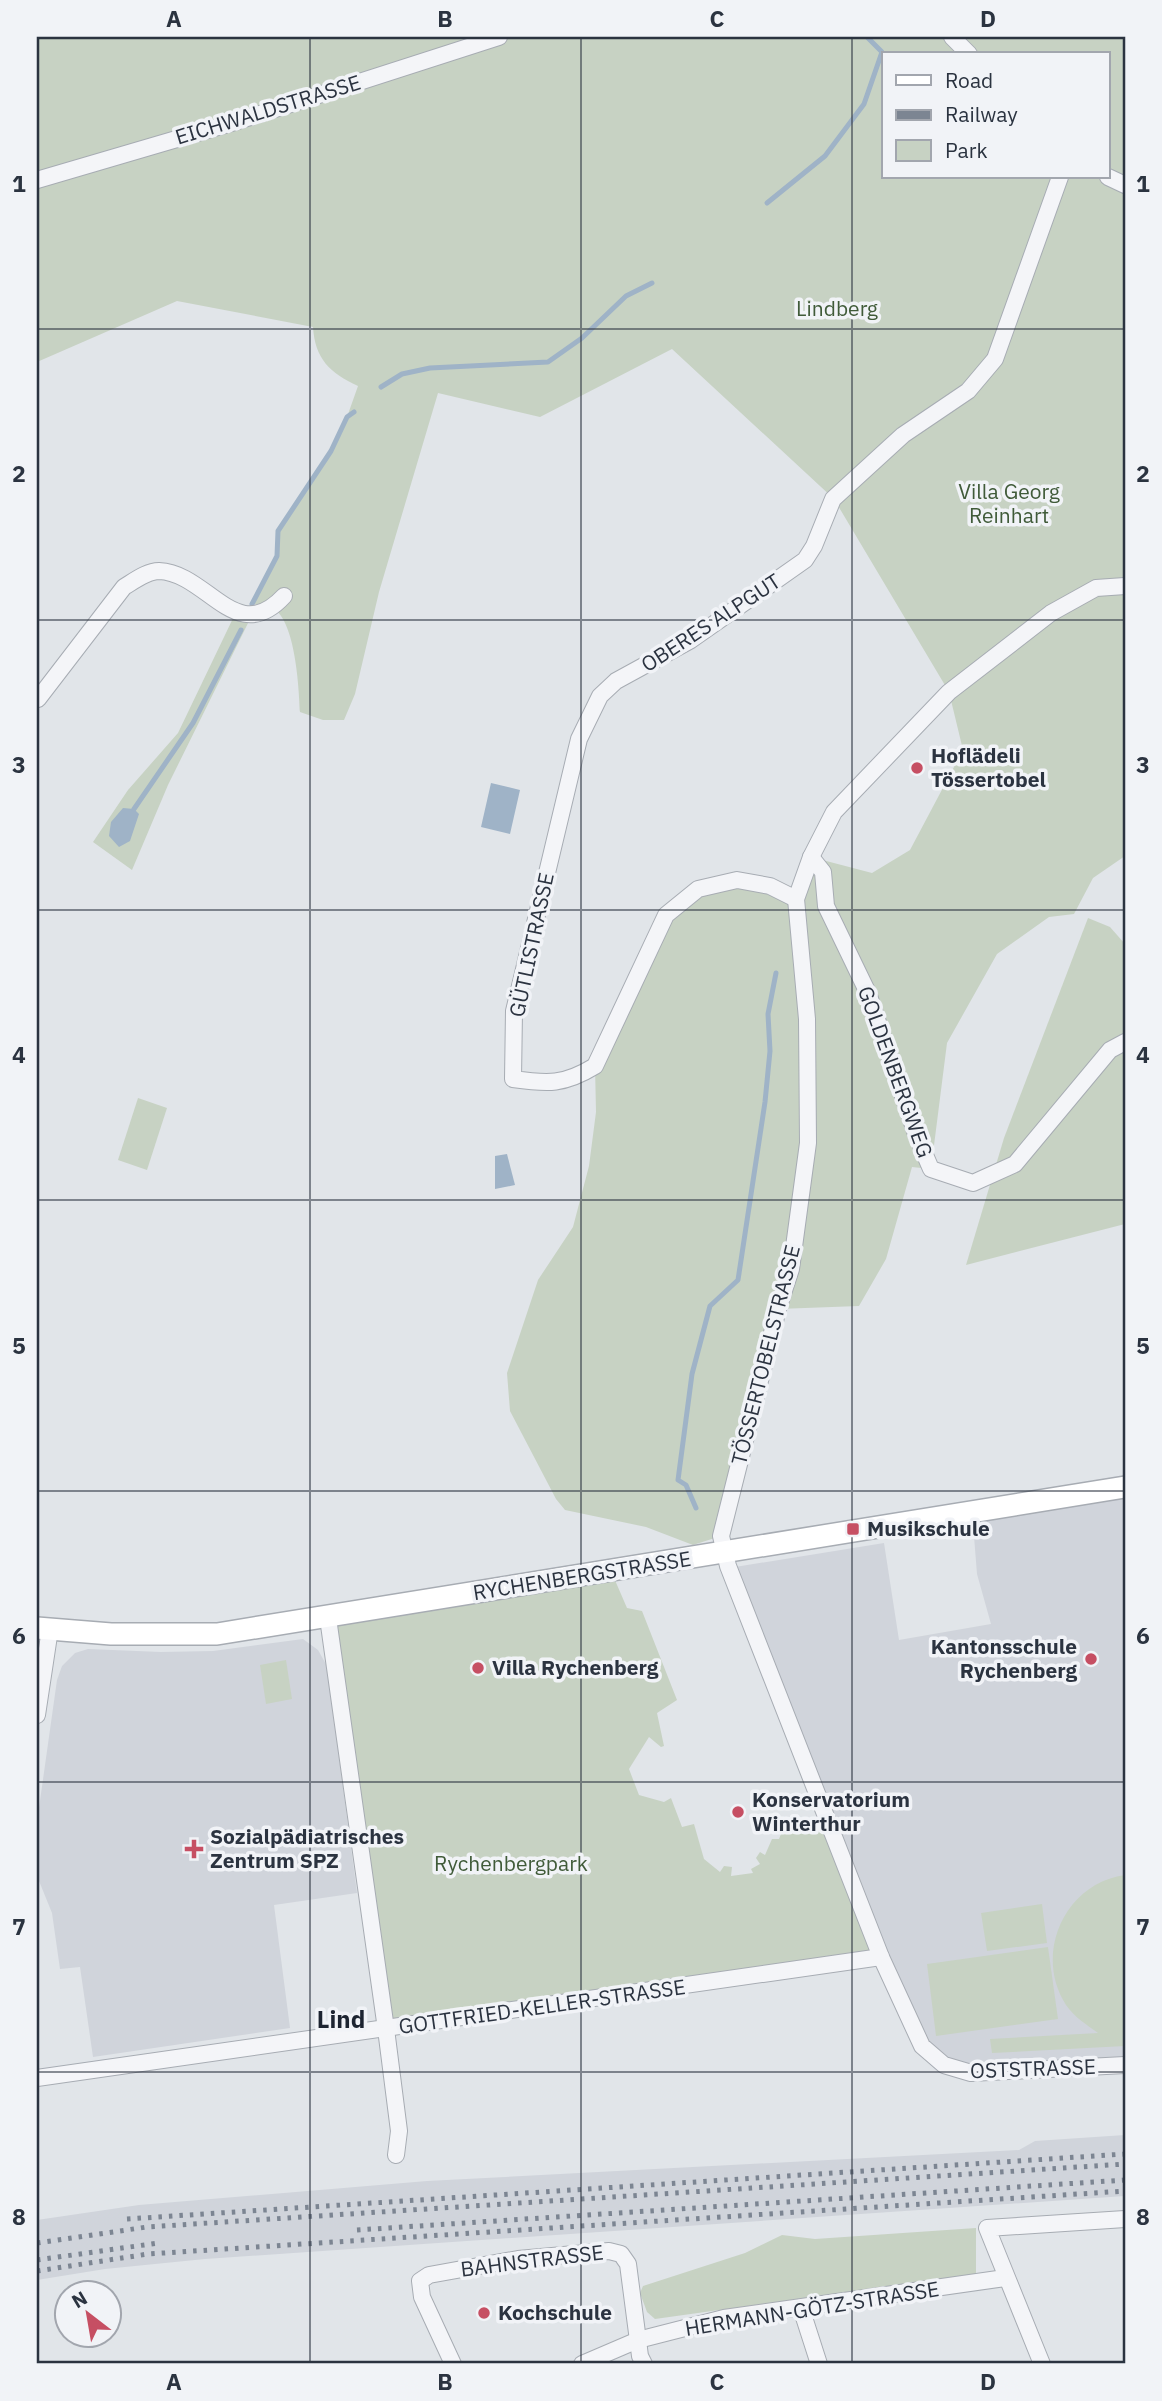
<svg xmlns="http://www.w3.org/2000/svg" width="1162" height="2401" font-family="'IBM Plex Sans',sans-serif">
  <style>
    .built { fill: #d0d4db }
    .green { fill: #c7d2c3; fill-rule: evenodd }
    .water { fill: #9fb3c7 }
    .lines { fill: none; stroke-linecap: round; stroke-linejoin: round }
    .stream { stroke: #9fb3c7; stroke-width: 5 }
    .street-casing { stroke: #a7acb3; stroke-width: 18 }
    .secondary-casing { stroke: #a7acb3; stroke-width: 24 }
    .street { stroke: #f4f5f8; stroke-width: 16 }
    .secondary { stroke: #fff; stroke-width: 21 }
    .rail { stroke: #7c8592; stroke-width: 5; stroke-dasharray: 3.5 7; stroke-linecap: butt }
    .grid { fill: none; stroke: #2b3340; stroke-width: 2; stroke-opacity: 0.55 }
    .poi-dot { fill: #c64f63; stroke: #f1f3f7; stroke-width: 2.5 }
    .labels { text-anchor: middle; stroke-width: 7; stroke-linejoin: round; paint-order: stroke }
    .street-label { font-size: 21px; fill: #2b3340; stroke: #f1f3f7 }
    .park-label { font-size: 21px; fill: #405b39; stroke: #f1f3f7 }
    .poi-label { font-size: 21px; font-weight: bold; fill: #2b3340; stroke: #f1f3f7; text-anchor: start }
    .quarter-label { font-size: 24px; font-weight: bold; fill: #1d2431; stroke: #f1f3f7 }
    .neatline { fill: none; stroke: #2b3340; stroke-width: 2.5 }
    .grid-label { font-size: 23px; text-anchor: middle; font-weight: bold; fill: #2b3340 }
  </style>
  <rect width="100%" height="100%" fill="#e1e5e9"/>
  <g class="built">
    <polygon points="1125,1487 1125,2065 985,2074 928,2053 735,1567 884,1543 899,1640 991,1624 977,1574 972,1511"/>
    <polygon points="303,1639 318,1650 327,1666 357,1893 274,1905 290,2028 93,2057 80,1967 60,1969 52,1913 37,1876 37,1822 57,1680 62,1666 75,1653 88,1649 161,1652 213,1651"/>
    <polygon points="1125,2135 1125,2196 205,2259 105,2269 37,2280 37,2220 139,2205 427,2181 1019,2150 1035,2141"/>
  </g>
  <g class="green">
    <path d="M37 37H1125V856L1093 878 1074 914 1049 917 997 954 947 1043 931 1169 912 1167 886 1259 859 1306 778 1309 721 1536 693 1545 646 1527 565 1510 556 1499 510 1411 507 1373 538 1280 573 1227 589 1166 596 1112 595 1066 666 915 698 889 737 880 796 898 811 857 872 873 910 850 963 750 949 692 834 499 672 349 540 417 438 393 379 592 355 694 344 720H323L300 712C299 689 296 622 273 608 268 605 258 605 252 604L276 556 278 531 341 434 358 386C330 373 315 359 313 327L177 301 37 362ZM884 54H1108V177H884Z"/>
    <polygon points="236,612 252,615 168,785 132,870 93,842 128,790 178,733"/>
    <polygon points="1088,918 1110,927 1125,944 1125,1224 966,1265 1004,1138"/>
    <polygon points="138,1098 167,1108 147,1170 118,1160"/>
    <polygon points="611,1571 627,1608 642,1611 677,1700 657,1713 664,1746 661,1747 649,1737 629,1769 639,1795 664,1802 671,1798 682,1827 694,1824 704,1859 720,1872 724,1866 732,1867 731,1876 753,1873 751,1869 760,1864 756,1858 760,1852 765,1855 772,1839 779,1839 783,1829 825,1815 881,1957 386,2029 328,1618"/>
    <polygon points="286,1660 292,1699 266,1704 260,1665"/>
    <path d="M1125 1875V2046L992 2053 990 2039 1098 2033C1086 2024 1075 2018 1066 2005 1033 1954 1065 1883 1125 1875Z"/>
    <polygon points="1042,1904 1047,1943 987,1951 981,1913"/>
    <polygon points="1048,1947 1058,2019 936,2036 927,1964"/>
    <polygon points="976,2228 976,2274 655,2319 647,2312 640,2293 643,2286 745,2253 782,2235 815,2239"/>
  </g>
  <g class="water">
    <polygon points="491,783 520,790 510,834 481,827"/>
    <polygon points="123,808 134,809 139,814 130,841 119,847 109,836 111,822"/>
    <polygon points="507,1154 515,1185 495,1189 495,1156"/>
  </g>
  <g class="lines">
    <g class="stream">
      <polyline points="767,203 825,156 864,104 882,52 867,37"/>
      <polyline points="381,387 402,374 430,368 548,362 582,338 626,296 652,283"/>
      <polyline points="252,604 277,556 278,531 331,451 347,417 354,412"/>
      <polyline points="134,809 193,723 241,630"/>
      <polyline points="696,1508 686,1485 678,1480 692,1374 710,1306 738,1280 765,1102 770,1051 768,1014 776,973"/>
    </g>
    <defs>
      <g id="street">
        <polyline points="952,37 969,54"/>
        <polyline points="1108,177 1125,185"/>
        <polyline points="37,180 238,121 499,37"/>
        <polyline points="1125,586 1096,588 1051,613 949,692 834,812 811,857 796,899 807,1019 808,1143 791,1269 778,1309 721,1536 728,1566 881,1957 922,2046 944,2065 971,2073 1125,2065"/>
        <path d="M38 699 124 587C134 581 147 571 159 571 208 573 236 648 284 596"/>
        <polyline points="811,857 823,872 826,906 868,993 916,1134 931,1169 973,1183 1015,1164 1110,1050 1125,1042"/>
        <path d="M796 899 770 886 737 880 698 889 666 915 595 1066C564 1085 548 1084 513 1079L514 1011 579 739 600 696 616 681 691 640 805 560 814 546 833 499 903 435 968 391 995 359 1060 177"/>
        <polyline points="328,1618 386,2029 399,2131 396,2155"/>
        <polyline points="37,1715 50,1629"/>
        <polyline points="37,2078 881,1957"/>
        <polyline points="801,2308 819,2364"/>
        <polyline points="453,2364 422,2297 420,2281 429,2275 518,2259 609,2251 621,2254 628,2264 640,2356 644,2364"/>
        <polyline points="582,2364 638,2340 724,2318 1005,2278"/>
        <polyline points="1042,2364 987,2228 1125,2219"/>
      </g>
      <polyline id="secondary" points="37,1628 111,1634 217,1634 1125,1487"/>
    </defs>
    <use href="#street" class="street-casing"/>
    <use href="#secondary" class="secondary-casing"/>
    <use href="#street" class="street"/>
    <use href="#secondary" class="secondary"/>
    <g class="rail">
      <polyline points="127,2219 1125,2154"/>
      <polyline points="357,2230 1125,2180"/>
      <polyline points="37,2243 147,2227 1125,2164"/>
      <polyline points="37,2260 158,2243"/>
      <polyline points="37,2271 148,2254 1125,2191"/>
    </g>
  </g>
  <path class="grid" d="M310 37V2364M581 37V2364M852 37V2364M37 329H1125M37 620H1125M37 910H1125M37 1200H1125M37 1491H1125M37 1782H1125M37 2072H1125"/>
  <g class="poi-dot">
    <circle cx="917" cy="768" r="7"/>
    <rect x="846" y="1522" width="14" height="14" rx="3.5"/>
    <circle cx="1091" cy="1659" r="7"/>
    <circle cx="478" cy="1668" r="7"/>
    <circle cx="738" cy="1812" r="7"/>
    <path d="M190.5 1838.5h7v7h7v7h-7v7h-7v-7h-7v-7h7z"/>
    <circle cx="484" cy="2313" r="7"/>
  </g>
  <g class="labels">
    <g class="street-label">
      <text transform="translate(268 110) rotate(-17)" y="7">EICHWALDSTRASSE</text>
      <text transform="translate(711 623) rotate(-33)" y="7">OBERES ALPGUT</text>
      <text transform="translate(532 945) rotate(-78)" y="7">GÜTLISTRASSE</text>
      <text transform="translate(895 1072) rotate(70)" y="7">GOLDENBERGWEG</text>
      <text transform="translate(766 1355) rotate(-76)" y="7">TÖSSERTOBELSTRASSE</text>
      <text transform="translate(582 1576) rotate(-9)" y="7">RYCHENBERGSTRASSE</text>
      <text transform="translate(542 2007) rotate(-8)" y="7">GOTTFRIED-KELLER-STRASSE</text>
      <text transform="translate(1033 2069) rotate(-2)" y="7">OSTSTRASSE</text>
      <text transform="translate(532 2261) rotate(-7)" y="7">BAHNSTRASSE</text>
      <text transform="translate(812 2309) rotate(-9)" y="7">HERMANN-GÖTZ-STRASSE</text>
    </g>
    <g class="park-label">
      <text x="837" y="316">Lindberg</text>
      <text x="1009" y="499">Villa Georg<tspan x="1009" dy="24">Reinhart</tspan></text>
      <text x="511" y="1871">Rychenbergpark</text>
    </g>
    <g class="poi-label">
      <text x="931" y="763">Hoflädeli<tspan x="931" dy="24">Tössertobel</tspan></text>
      <text x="867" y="1536">Musikschule</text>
      <text x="1077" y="1654" text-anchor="end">Kantonsschule<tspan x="1077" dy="24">Rychenberg</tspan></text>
      <text x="492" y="1675">Villa Rychenberg</text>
      <text x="752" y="1807">Konservatorium<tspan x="752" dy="24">Winterthur</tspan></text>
      <text x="210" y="1844">Sozialpädiatrisches<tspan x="210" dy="24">Zentrum SPZ</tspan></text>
      <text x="498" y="2320">Kochschule</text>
    </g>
    <g class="quarter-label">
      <text x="341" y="2028">Lind</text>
    </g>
  </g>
  <rect width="1162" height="2401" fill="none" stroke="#f1f3f7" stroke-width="77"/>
  <rect x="882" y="52" width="228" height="126" fill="#f1f3f7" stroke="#a2a6ae" stroke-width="2"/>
  <rect x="896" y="75" width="35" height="10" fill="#ffffff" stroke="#a2a6ae" stroke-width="2"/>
  <text x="945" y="88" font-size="21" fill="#2b3340">Road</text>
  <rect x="896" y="110" width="35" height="10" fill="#7c8592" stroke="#a2a6ae" stroke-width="2"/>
  <text x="945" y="122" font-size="21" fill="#2b3340">Railway</text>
  <rect x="896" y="140" width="35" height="21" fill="#c7d2c3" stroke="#a2a6ae" stroke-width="2"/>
  <text x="945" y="158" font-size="21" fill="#2b3340">Park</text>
  <g transform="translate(88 2314) rotate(329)"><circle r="33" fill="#f1f3f7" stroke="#a2a6ae" stroke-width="2"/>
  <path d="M0-5L12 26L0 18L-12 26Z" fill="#c64f63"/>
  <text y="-10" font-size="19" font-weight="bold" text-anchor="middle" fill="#2b3340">N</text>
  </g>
  <rect x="38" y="38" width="1086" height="2324" class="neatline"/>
  <g class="grid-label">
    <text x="174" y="27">A</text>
    <text x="445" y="27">B</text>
    <text x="717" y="27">C</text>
    <text x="988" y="27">D</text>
    <text x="19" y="192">1</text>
    <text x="1143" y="192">1</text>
    <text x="19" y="482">2</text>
    <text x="1143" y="482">2</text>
    <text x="19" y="773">3</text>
    <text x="1143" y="773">3</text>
    <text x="19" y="1063">4</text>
    <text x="1143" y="1063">4</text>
    <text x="19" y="1354">5</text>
    <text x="1143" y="1354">5</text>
    <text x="19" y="1644">6</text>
    <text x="1143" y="1644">6</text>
    <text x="19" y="1935">7</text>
    <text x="1143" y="1935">7</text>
    <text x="19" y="2225">8</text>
    <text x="1143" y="2225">8</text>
    <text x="174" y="2390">A</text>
    <text x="445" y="2390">B</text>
    <text x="717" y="2390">C</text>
    <text x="988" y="2390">D</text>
  </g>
</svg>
